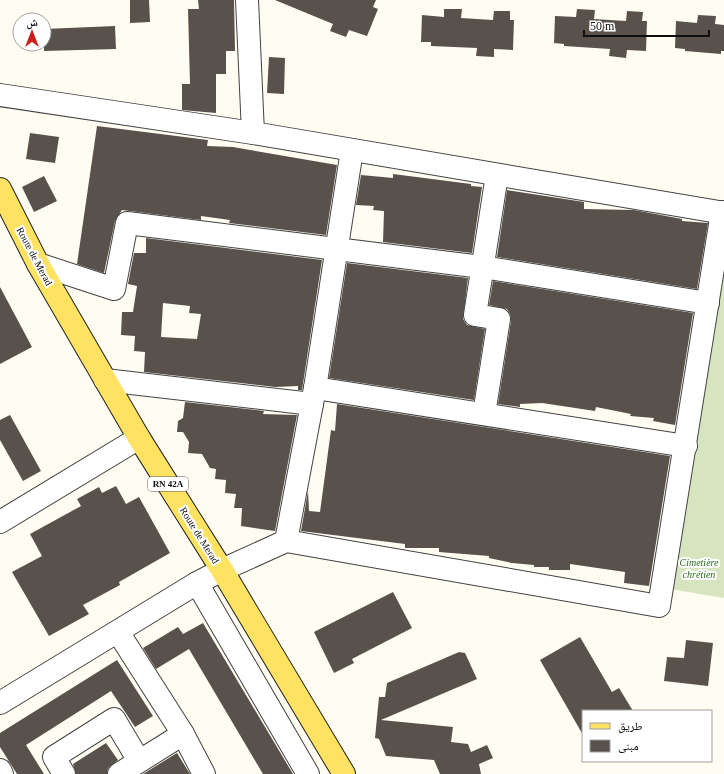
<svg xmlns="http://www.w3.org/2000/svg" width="724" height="774" font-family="'Times New Roman','Noto Naskh Arabic',serif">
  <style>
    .cemetery { fill: #d6e4c0 }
    .building { fill: #59514b; fill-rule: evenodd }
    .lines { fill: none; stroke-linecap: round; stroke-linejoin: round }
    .minor-casing { stroke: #424242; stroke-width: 24 }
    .major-casing { stroke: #202020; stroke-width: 24 }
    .minor { stroke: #fff; stroke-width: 22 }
    .major { stroke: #ffe262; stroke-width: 22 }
    .labels { text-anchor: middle; stroke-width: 4; stroke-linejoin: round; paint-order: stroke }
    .shield { fill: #fff; stroke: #575757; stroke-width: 1 }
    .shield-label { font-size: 9px; font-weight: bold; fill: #0f0f0f }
    .street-label { font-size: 10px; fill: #0f0f0f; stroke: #fff }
    .park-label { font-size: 10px; font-style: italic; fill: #276c1b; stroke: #fff }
  </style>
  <rect width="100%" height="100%" fill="#fffdf2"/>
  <polygon class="cemetery" points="724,240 724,598 670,589"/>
  <g class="building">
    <polygon points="130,0 149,0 150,22 130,23"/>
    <polygon points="198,0 234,0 235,51 226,51 226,74 216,74 216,113 182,110 182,84 190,84 188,9 199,9"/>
    <polygon points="275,0 376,0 373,7 378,9 367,36 349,30 346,37 330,31 333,24"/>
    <polygon points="444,9 462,9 461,18 493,20 494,11 510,11 510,20 514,20 513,50 494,49 494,57 476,56 477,48 431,46 431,42 421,42 422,15 444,17"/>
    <polygon points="577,9 595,10 594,19 626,21 627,11 643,12 642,21 647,21 646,51 627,50 626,58 609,56 610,49 564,46 564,44 554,43 555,16 576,17"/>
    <polygon points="698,15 716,16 715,24 724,25 724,51 721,51 721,54 685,51 685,49 675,48 676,21 697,23"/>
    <polygon points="115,26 116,49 44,51 44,29"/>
    <polygon points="269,57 285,58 284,94 267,93"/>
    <polygon points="97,126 208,140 207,146 233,147 337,165 326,235 229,223 230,220 201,216 201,220 122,210 115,221 104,273 77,264"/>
    <polygon points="30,133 59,137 55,163 26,159"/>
    <polygon points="393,174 471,184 471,186 482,187 472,253 383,242 384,211 373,210 374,206 356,205 361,175 393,178"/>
    <polygon points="44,176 57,201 34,212 22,187"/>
    <polygon points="507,190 584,202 584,209 634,210 682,219 682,221 708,223 697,289 497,257"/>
    <path d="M146 238 322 260 302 390H298V386L275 387 144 372 145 352 134 351 135 336 121 335 122 312H133L137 286 128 284 134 253H146ZM163 303 190 306 189 313 201 314 197 339 161 337Z"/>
    <polygon points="347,263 468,278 463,319 467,325 485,329 474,400 329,378"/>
    <polygon points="493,281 693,313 675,425 653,421 654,418 630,416 631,414 596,407 595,411 542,403 520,404 520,407 498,404 511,321 510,314 507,309 489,305"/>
    <polygon points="0,287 32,347 0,364"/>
    <polygon points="185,402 264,411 263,414 297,415 275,531 241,526 242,508 234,508 236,494 225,493 226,480 215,479 216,469 210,468 202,454 188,453 189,442 183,432 177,432 178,421 183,418"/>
    <polygon points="337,404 670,456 649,586 624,583 625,572 570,564 570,570 549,570 549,567 534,567 534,565 512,563 489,558 489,556 439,552 439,548 405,548 405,544 301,531 308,491 309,511 320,512 331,430 335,431"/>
    <polygon points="10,415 41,471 23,481 0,440 0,420"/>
    <polygon points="116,486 126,504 139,497 170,553 119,582 120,585 83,605 89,614 49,636 12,572 42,556 30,534 81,506 77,499 99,487 102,493"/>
    <polygon points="393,592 412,628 352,659 354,663 334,673 314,632"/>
    <polygon points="203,623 293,774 263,774 189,649 156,669 143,648 178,627 183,634"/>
    <polygon points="580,637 612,692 619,688 633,711 583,711 583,735 540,660"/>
    <polygon points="686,640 713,643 708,686 664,681 667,657 684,658"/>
    <polygon points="459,652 465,653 477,679 381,720 453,727 451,742 468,744 471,752 487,745 493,758 479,764 481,774 440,774 434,760 386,756 379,739 375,738 379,697 385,697 387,683"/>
    <polygon points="117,660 153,716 135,727 111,691 26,745 44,774 17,774 0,747 0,733"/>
    <polygon points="106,743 118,760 108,768 107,774 76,774 73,764"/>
    <polygon points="177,753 190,774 143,774"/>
  </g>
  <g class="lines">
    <defs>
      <g id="minor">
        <polyline points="247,0 253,133"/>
        <polyline points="0,95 253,133 724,213"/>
        <polyline points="38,264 114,289 127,223 482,267 708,303"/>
        <polyline points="105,380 312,404"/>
        <polyline points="315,388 686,446"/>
        <polyline points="484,414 499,319 475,315 497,175"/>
        <polyline points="0,522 139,438"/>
        <polyline points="286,541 315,388 352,150"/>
        <polyline points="197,583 308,774"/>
        <polyline points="118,632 183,734 204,774"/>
        <polyline points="0,703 197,583 222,570 286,541 659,606 722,212"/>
        <polyline points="0,770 2,774"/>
        <polyline points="64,774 54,757 114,719 139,761"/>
        <polyline points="119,774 183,734"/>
      </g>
      <polyline id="major" points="0,189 38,264 139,438 222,570 344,774"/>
    </defs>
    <use href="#minor" class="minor-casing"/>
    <use href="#major" class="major-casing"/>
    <use href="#minor" class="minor"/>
    <use href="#major" class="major"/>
  </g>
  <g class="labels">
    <rect class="shield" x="148" y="477" width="40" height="14" rx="3"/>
    <g class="shield-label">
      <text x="168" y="487">RN 42A</text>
    </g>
    <g class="street-label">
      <text transform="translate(35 256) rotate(62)" y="4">Route de Merad</text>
      <text transform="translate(200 535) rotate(58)" y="4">Route de Merad</text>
    </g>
    <g class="park-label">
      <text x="699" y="566">Cimetière<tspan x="699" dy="12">chrétien</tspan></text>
    </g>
  </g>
  <rect x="582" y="710" width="130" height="52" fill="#ffffff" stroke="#9f9f9f"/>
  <rect x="590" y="723" width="20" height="6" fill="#ffe262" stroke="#9f9f9f"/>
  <text x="618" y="730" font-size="12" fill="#0f0f0f">طريق</text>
  <rect x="590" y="740" width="20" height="12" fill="#59514b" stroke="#9f9f9f"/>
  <text x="618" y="750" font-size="12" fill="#0f0f0f">مبنى</text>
  <g transform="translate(32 32)"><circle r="19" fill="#ffffff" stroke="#9f9f9f"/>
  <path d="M0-3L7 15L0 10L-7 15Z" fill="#c9201e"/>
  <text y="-6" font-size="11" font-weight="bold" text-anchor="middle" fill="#0f0f0f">ش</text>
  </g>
  <path d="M584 30v6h125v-6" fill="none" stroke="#0f0f0f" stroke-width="2"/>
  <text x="590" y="30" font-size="12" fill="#0f0f0f" stroke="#ffffff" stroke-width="3" paint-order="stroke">50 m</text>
</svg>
